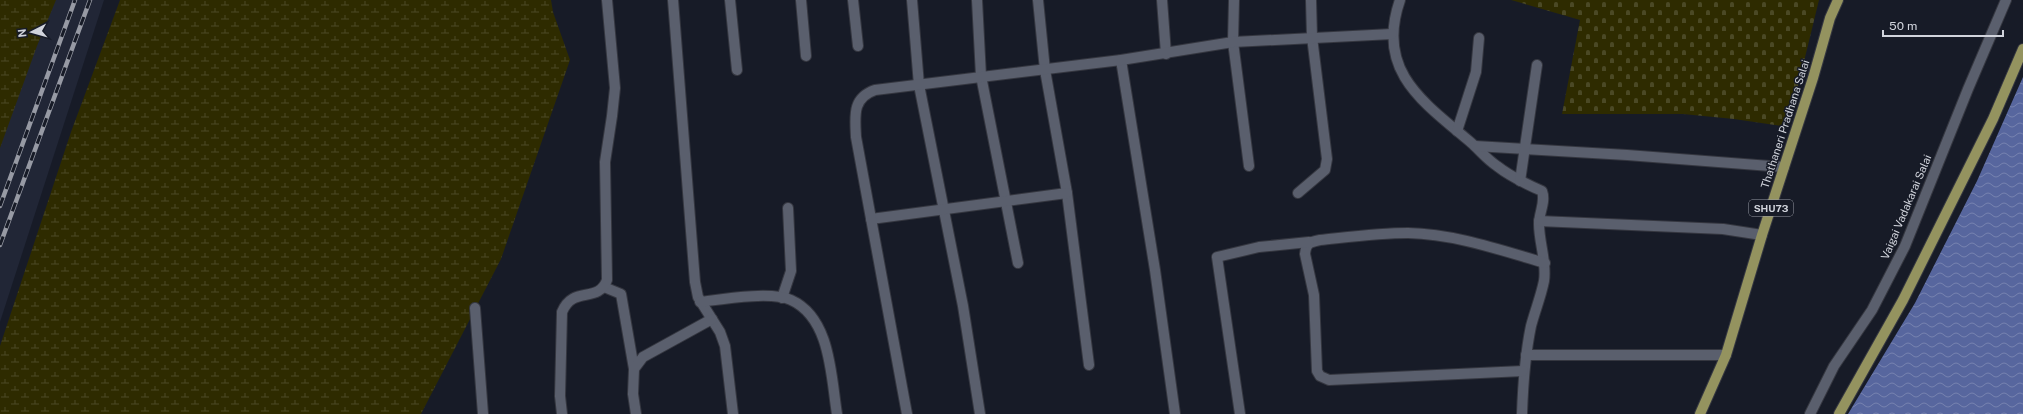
<svg xmlns="http://www.w3.org/2000/svg" width="2023" height="414" font-family="'Public Sans',sans-serif">
  <style>
    .built { fill: #212636 }
    .wetland { fill: url(#wetland-marsh) }
    .cemetery { fill: url(#cemetery-stones) }
    .water { fill: url(#water-waves) }
    .lines { fill: none; stroke-linecap: round; stroke-linejoin: round }
    .minor-casing { stroke: #353740; stroke-width: 12 }
    .major-casing { stroke: #353740; stroke-width: 12 }
    .minor { stroke: #5a5f6d; stroke-width: 10 }
    .major { stroke: #94935f; stroke-width: 10 }
    .rail-casing { stroke: #979aa4; stroke-width: 4.5 }
    .rail { stroke: #171b27; stroke-width: 3; stroke-dasharray: 9; stroke-linecap: butt }
    .labels { text-anchor: middle; stroke-width: 3; stroke-linejoin: round; paint-order: stroke }
    .shield { fill: #171b27; stroke: #999ca6; stroke-width: 1 }
    .shield-label { font-size: 10px; font-weight: bold; fill: #d1d4dc }
    .street-label { font-size: 11px; fill: #d1d4dc; stroke: #171b27 }
  </style>
  <defs>
    <pattern id="wetland-marsh" width="20" height="14" patternUnits="userSpaceOnUse"><rect width="20" height="14" fill="#2e2b00"/><path d="M1 5h8M5 5V1M11 12h8M15 12V8" fill="none" stroke="#4b4925"/></pattern>
    <pattern id="cemetery-stones" width="16" height="16" patternUnits="userSpaceOnUse"><rect width="16" height="16" fill="#2e2b00"/><path d="M2 7V4a2 2 0 0 1 4 0v3zM10 15v-3a2 2 0 0 1 4 0v3z" fill="#4b4925"/></pattern>
    <pattern id="water-waves" width="16" height="10" patternUnits="userSpaceOnUse"><rect width="16" height="10" fill="#57669e"/><path d="M0 5q4-4 8 0t8 0" fill="none" stroke="#7682af"/></pattern>
  </defs>
  <rect width="100%" height="100%" fill="#171b27"/>
  <polygon class="built" points="0,0 104,0 0,322"/>
  <g class="wetland">
    <polygon points="0,0 56,0 37,46 0,148"/>
    <polygon points="120,0 551,0 553,12 570,60 501,259 421,414 0,414 0,346 71,132"/>
  </g>
  <polygon class="cemetery" points="1511,0 1819,0 1788,127 1734,119 1683,114 1562,114 1580,20"/>
  <polygon class="water" points="2023,77 2023,414 1848,414 1915,303 1977,181"/>
  <g class="lines">
    <defs>
      <g id="minor">
        <polyline points="673,0 695,282 698,297 720,332 725,346 733,414"/>
        <polyline points="730,0 737,70"/>
        <polyline points="801,0 806,56"/>
        <polyline points="853,0 858,46"/>
        <polyline points="912,0 919,85 963,306 980,414"/>
        <polyline points="977,0 981,76 1018,263"/>
        <polyline points="1038,0 1045,70 1067,193 1089,365"/>
        <polyline points="1162,0 1166,54"/>
        <polyline points="1234,0 1233,42 1249,166"/>
        <path d="M1400 0C1376 69 1420 100 1468 140 1478 148 1486 159 1497 166 1511 177 1526 184 1542 191 1546 202 1539 212 1539 224 1539 243 1547 262 1544 281 1541 296 1535 311 1531 326 1525 355 1523 384 1522 414"/>
        <polyline points="1121,60 1155,270 1175,414"/>
        <polyline points="1457,131 1476,72 1479,38"/>
        <polyline points="1475,146 1627,155 1784,167"/>
        <polyline points="1520,181 1537,65"/>
        <polyline points="1298,193 1325,170 1327,159 1312,37 1311,0"/>
        <polyline points="871,219 1067,193"/>
        <polyline points="1539,221 1723,229 1762,235"/>
        <polyline points="604,287 621,294 634,369"/>
        <polyline points="782,298 791,271 788,208"/>
        <path d="M700 302C723 299 771 291 791 300 831 318 831 377 837 414"/>
        <polyline points="475,308 483,414"/>
        <polyline points="1526,355 1726,355"/>
        <path d="M1523 371 1329 380 1320 376 1317 371 1314 295 1305 254C1306 243 1310 242 1320 240 1349 237 1379 233 1408 233 1455 234 1500 250 1545 263"/>
        <path d="M562 414 560 396 562 312C573 285 598 304 607 280L605 162 612 116 615 88 607 0"/>
        <polyline points="636,414 633,394 634,369 643,357 712,319"/>
        <path d="M907 414 856 137C855 116 852 98 875 90L1121 60 1233 42 1392 34"/>
        <polyline points="1240,414 1217,257 1259,247 1309,242"/>
        <polyline points="1810,414 1834,366 1872,310 1905,246 1968,89 2006,0"/>
      </g>
      <g id="major">
        <polyline points="1700,414 1726,355 1762,235 1813,78 1830,18 1838,0"/>
        <polyline points="1839,414 1903,300 1993,119 2023,49"/>
      </g>
    </defs>
    <use href="#minor" class="minor-casing"/>
    <use href="#major" class="major-casing"/>
    <use href="#minor" class="minor"/>
    <use href="#major" class="major"/>
    <defs>
      <g id="rail">
        <polyline points="0,206 75,0"/>
        <polyline points="0,245 90,0"/>
      </g>
    </defs>
    <use href="#rail" class="rail-casing"/>
    <use href="#rail" class="rail"/>
  </g>
  <g class="labels">
    <rect class="shield" x="1749" y="200" width="44" height="16" rx="3"/>
    <g class="shield-label">
      <text x="1771" y="212">SHU73</text>
    </g>
    <g class="street-label">
      <text transform="translate(1785 124) rotate(-72)" y="4">Thathaneri Pradhana Salai</text>
      <text transform="translate(1906 207) rotate(-67)" y="4">Vaigai Vadakarai Salai</text>
    </g>
  </g>
  <g transform="translate(32 32) rotate(264)" stroke="#171b27" stroke-width="3" paint-order="stroke">
  <path d="M0-3L7 15L0 10L-7 15Z" fill="#d1d4dc"/>
  <text y="-6" font-size="11" font-weight="bold" text-anchor="middle" fill="#d1d4dc">N</text>
  </g>
  <path d="M1883 30v6h120v-6" fill="none" stroke="#d1d4dc" stroke-width="2"/>
  <text x="1889" y="30" font-size="12" fill="#d1d4dc" stroke="#171b27" stroke-width="3" paint-order="stroke">50 m</text>
</svg>
